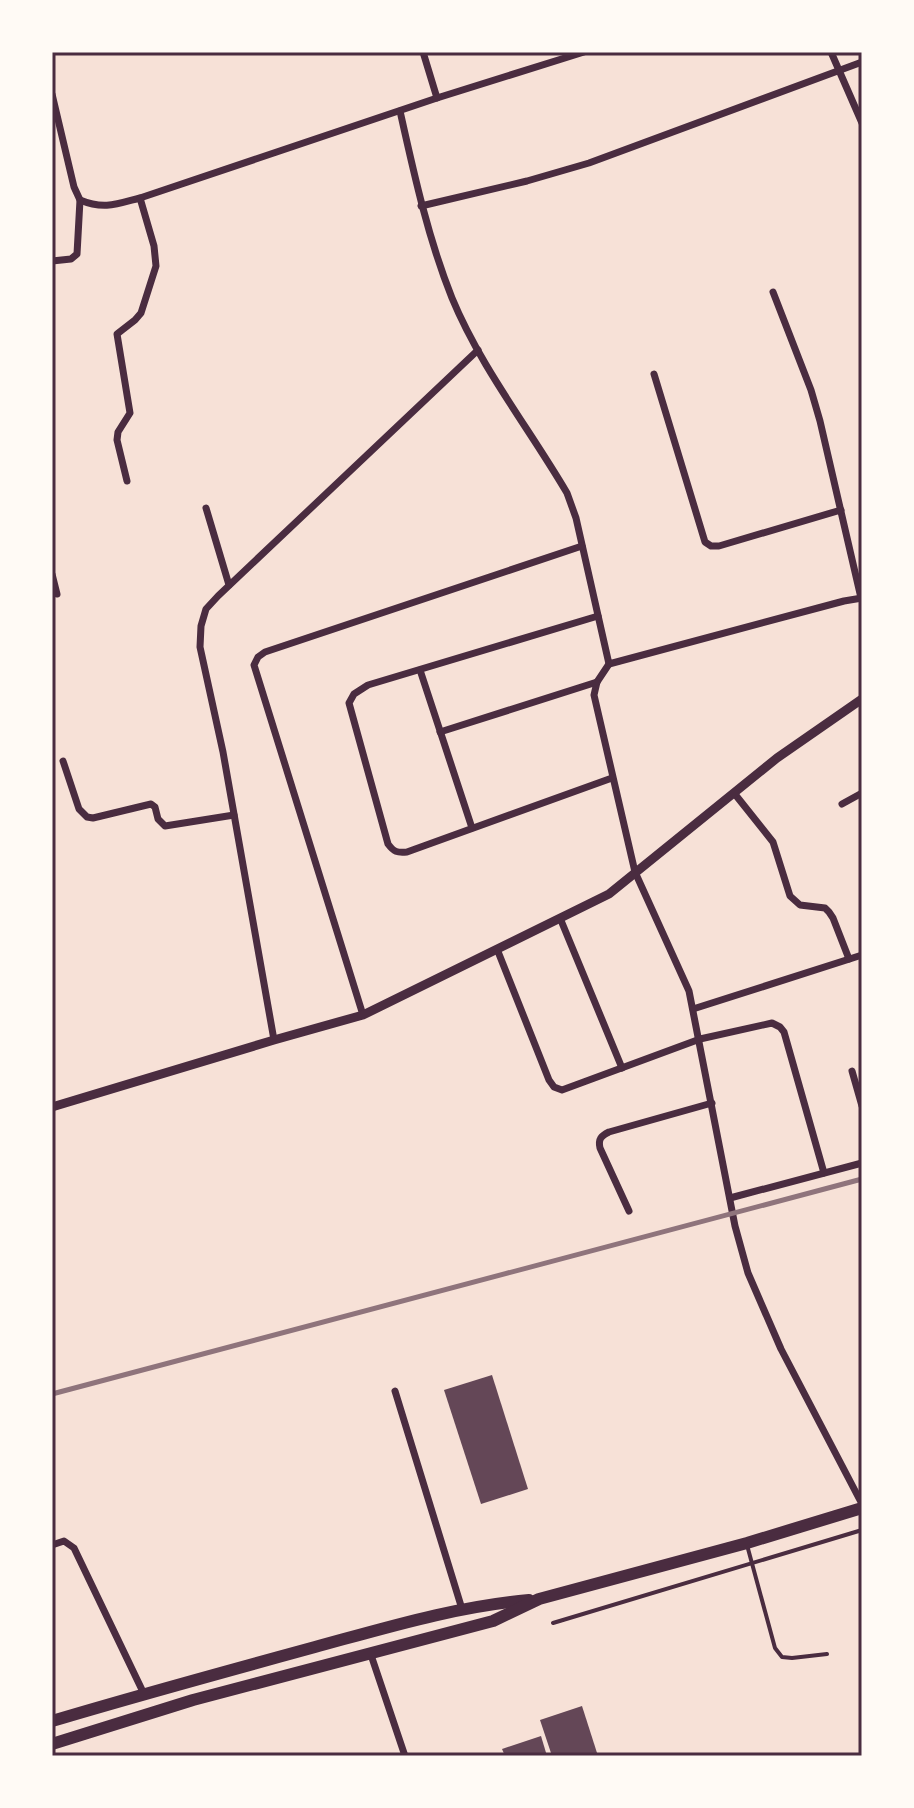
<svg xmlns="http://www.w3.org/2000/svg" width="914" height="1808" font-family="Karla,sans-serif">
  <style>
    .building { fill: #644757 }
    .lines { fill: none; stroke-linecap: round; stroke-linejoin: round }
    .service { stroke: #4a2c40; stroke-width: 4 }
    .minor { stroke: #4a2c40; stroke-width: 7 }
    .tertiary { stroke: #4a2c40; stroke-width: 9 }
    .trunk { stroke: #4a2c40; stroke-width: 12 }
    .rail { stroke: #8f747c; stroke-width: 5 }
    .neatline { fill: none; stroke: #4a2c40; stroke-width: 3 }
  </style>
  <rect width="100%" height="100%" fill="#f7e1d7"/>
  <g class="building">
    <polygon points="492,1375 528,1489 481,1504 444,1390"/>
    <polygon points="582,1706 598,1756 552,1756 540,1720"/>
    <polygon points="541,1736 547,1756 505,1756 502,1749"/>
  </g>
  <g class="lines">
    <g class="service">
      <polyline points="747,1545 775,1648 782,1657 792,1658 827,1654"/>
      <polyline points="553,1623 862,1530"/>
    </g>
    <g class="minor">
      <polyline points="423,52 437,98"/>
      <polyline points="831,52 862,123"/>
      <path d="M52 94 74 187 80 200C104 210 117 204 140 198L437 98 584 52"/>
      <path d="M400 111C414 174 428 238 452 298 481 368 529 428 567 493L576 518 609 664 844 601 862 598"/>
      <polyline points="421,206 527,181 589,163 862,62"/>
      <polyline points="52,261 71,259 77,254 80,200"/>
      <polyline points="773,292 811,390 820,421 861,598"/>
      <polyline points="654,374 705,542 711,546 719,546 841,510"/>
      <polyline points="127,481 117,440 118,432 130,413 117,334 135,320 141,313 156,266 154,246 140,198"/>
      <polyline points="206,508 229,585"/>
      <polyline points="52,574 57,594"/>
      <path d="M598 616 368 685 354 694 349 703 388 844C394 852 397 853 407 852L612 778"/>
      <polyline points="609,664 597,682 594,695 635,872 689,991 735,1226 748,1273 781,1349 862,1504"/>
      <polyline points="420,670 472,828"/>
      <polyline points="440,732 597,682"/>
      <polyline points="63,761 79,809 87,817 93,818 151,804 155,807 158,819 165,826 234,815"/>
      <polyline points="734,793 773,842 790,896 800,905 825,908 829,912 833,918 849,959"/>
      <polyline points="842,804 862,793"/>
      <polyline points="560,918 622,1068"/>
      <polyline points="497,949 549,1080 554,1087 562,1090 700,1039 772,1023 780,1027 784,1032 824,1173"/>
      <polyline points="693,1009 862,955"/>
      <polyline points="363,1015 254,665 258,657 265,652 582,546"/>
      <polyline points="274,1040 223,752 200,647 201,626 206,609 218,596 478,350"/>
      <polyline points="852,1071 862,1106"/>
      <polyline points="730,1198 862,1163"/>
      <path d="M629 1211 600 1148C598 1139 601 1136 609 1132L712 1103"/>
      <polyline points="395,1391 462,1609"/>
      <polyline points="52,1545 64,1541 74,1548 144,1694"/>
      <polyline points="370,1652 405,1756"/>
    </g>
    <polyline class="tertiary" points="52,1107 274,1040 363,1015 609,894 777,758 862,699"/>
    <g class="trunk">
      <path d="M52 1721C139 1695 227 1671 315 1647 385 1628 457 1606 529 1600"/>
      <polyline points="52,1744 193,1700 493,1621 539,1599 747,1543 862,1508"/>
    </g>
    <polyline class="rail" points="52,1394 862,1179"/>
  </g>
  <rect width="914" height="1808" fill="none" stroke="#fffaf5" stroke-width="108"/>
  <rect x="54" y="54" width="806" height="1700" class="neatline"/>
</svg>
